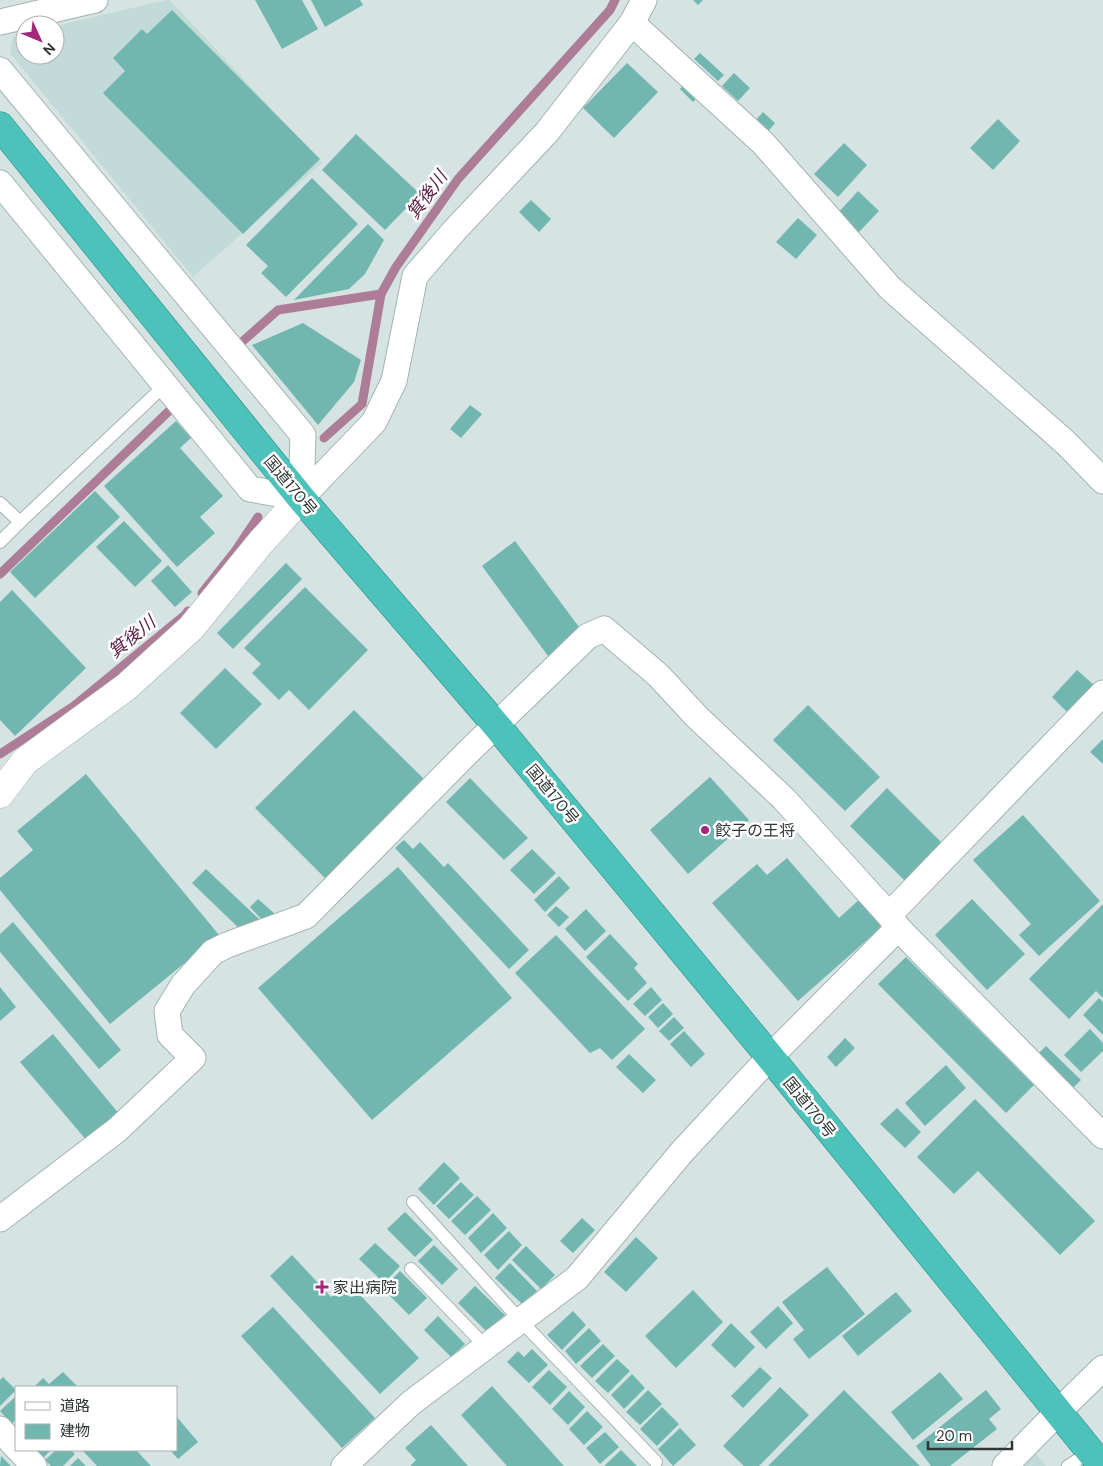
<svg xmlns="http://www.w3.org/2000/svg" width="1103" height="1466" font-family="'DM Sans','Noto Sans JP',sans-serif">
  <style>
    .built { fill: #c3dbd8 }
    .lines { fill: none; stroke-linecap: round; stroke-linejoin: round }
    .stream { stroke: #ad7c96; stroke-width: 9 }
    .building { fill: #72b6b0 }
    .service-casing { stroke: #a5b3b1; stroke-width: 14 }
    .minor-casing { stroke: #a5b3b1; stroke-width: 27 }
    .tertiary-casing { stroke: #a5b3b1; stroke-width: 29 }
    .trunk-casing { stroke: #268780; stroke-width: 29 }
    .service { stroke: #fff; stroke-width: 12 }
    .minor { stroke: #fff; stroke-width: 25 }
    .tertiary { stroke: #fff; stroke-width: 28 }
    .trunk { stroke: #4cc2ba; stroke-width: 28 }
    .poi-dot { fill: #a42779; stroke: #fff; stroke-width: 2 }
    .labels { text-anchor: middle; stroke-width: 5; stroke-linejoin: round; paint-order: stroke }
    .street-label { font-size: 16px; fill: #303635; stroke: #fff }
    .poi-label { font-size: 16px; fill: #303635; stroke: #fff; text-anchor: start }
    .water-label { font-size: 18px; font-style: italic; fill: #5b1e44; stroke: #fff }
  </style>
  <rect width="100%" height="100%" fill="#d5e4e2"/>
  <g class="built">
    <polygon points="166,0 170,0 322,163 193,277 10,53 13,37 25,34 25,55 55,55 55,26"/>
    <polygon points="1034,1451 1046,1466 1019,1466"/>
  </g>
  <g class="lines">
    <g class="stream">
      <polyline points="243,341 278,310 381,294"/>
      <polyline points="324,438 362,404 381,294 396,267 458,179 610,10 615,0"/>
      <polyline points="0,574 171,409"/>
      <polyline points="202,593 236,550 258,517"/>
      <polyline points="0,754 74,706 185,615 188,611"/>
    </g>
  </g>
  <g class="building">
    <polygon points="255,0 302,0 318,29 282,49"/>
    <polygon points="311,0 360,0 363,5 325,27"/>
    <polygon points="693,0 703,0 698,5"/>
    <polygon points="172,10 320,159 243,234 103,93 125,71 113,58 142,29 147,34"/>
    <polygon points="700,53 724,75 718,81 694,59"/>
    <polygon points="627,63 658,92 614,138 583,108"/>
    <polygon points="734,73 750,88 738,101 722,86"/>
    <polygon points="686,82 700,95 693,102 680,89"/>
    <polygon points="763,112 775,123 766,134 754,122"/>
    <polygon points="998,119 1020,141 993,170 970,148"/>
    <polygon points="356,134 420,194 385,230 322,170"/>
    <polygon points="844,143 867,165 838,197 814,174"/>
    <polygon points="312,178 358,224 286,297 261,273 268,266 246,245"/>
    <polygon points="858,191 879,211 858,233 837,214"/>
    <polygon points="531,200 551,219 539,232 519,212"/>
    <polygon points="798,218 817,235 796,259 776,242"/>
    <polygon points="368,224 384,240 365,274 349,289 294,300"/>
    <polygon points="303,323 361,360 354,382 318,425 252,345"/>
    <polygon points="470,405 482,414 461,438 450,429"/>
    <polygon points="176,421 191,438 180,448 223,496 200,517 215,533 177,567 104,486"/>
    <polygon points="95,491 120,517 35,598 10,572"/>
    <polygon points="124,521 162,561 135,587 96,547"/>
    <polygon points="515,541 582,631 548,656 482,566"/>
    <polygon points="286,563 302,579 233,649 217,633"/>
    <polygon points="168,565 192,592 175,607 151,581"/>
    <polygon points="305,587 368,650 309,710 289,690 279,700 252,673 261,664 244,648"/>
    <polygon points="12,590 86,668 15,736 0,720 0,602"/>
    <polygon points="225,668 262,704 216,749 180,713"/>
    <polygon points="1077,670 1095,686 1069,714 1052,697"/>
    <polygon points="808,705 880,777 845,811 773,740"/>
    <polygon points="354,710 429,784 330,883 255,808"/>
    <polygon points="1103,739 1103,764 1090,752"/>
    <polygon points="86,774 219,935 110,1024 0,890 0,878 33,850 17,831"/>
    <polygon points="710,777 749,820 688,874 650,830"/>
    <polygon points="470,778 528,838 504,860 446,802"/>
    <polygon points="887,788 944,845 907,883 850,826"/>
    <polygon points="1023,815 1100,901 1039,956 1019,935 1031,924 973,860"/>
    <polygon points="404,840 413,849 420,842 444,867 448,863 529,950 509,969 395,848"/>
    <polygon points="532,849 556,873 534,894 510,870"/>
    <polygon points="787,858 839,918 862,897 885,924 798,1001 712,903 757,864 767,875"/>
    <polygon points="398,867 512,998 372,1120 258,988"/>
    <polygon points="206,869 259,919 245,934 192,883"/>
    <polygon points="559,876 570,888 545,912 534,900"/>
    <polygon points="258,899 275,914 266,924 250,907"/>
    <polygon points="972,899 1025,954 987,990 935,935"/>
    <polygon points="1103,904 1103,998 1096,991 1069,1019 1029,979"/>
    <polygon points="556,906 569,917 559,927 547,915"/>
    <polygon points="586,909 606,931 585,951 565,929"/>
    <polygon points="13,922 121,1050 99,1069 0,952 0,934"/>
    <polygon points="610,934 638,964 634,968 647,983 628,1001 586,957"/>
    <polygon points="556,935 645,1029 612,1060 600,1048 590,1053 515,973"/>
    <polygon points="906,957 1034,1085 1006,1113 878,984"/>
    <polygon points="0,987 16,1007 0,1021"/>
    <polygon points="651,987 662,1000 645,1016 633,1004"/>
    <polygon points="1099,998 1103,1002 1103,1035 1083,1015"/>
    <polygon points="663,1003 673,1014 658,1028 648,1017"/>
    <polygon points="674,1017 684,1028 669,1041 659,1031"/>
    <polygon points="1090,1029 1103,1043 1103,1051 1081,1072 1064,1055"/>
    <polygon points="684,1031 705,1054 691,1067 670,1044"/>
    <polygon points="53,1034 120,1115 88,1142 20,1062"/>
    <polygon points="845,1038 855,1048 836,1067 827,1057"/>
    <polygon points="1046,1046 1081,1080 1071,1090 1036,1056"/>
    <polygon points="629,1054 656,1080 643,1093 616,1067"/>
    <polygon points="946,1065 966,1088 925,1126 905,1103"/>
    <polygon points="975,1099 1095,1221 1060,1255 978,1171 954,1194 917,1157"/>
    <polygon points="897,1108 921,1132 905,1148 880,1124"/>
    <polygon points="444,1162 460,1178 434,1205 418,1189"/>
    <polygon points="461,1182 474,1195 449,1219 436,1206"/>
    <polygon points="477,1196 491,1210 465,1235 451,1221"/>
    <polygon points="405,1212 433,1240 415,1257 387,1229"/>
    <polygon points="493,1213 507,1228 481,1253 468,1238"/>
    <polygon points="582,1218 595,1230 573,1253 560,1241"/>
    <polygon points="509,1231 522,1245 498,1270 484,1255"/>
    <polygon points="636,1237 658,1258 626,1292 604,1272"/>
    <polygon points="375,1243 400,1266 384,1283 359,1259"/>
    <polygon points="434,1245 458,1269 442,1285 418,1261"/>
    <polygon points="526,1246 555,1275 541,1289 512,1260"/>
    <polygon points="292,1255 331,1297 348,1282 419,1358 380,1394 270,1276"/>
    <polygon points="510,1263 537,1291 523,1305 495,1278"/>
    <polygon points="827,1267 865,1314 809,1359 793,1339 804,1330 782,1302"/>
    <polygon points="400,1271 427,1298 409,1315 383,1289"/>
    <polygon points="475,1286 505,1315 487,1332 458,1303"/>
    <polygon points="693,1290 723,1322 676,1368 645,1336"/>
    <polygon points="896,1292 912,1311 858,1356 842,1336"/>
    <polygon points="778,1306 793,1323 766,1349 750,1332"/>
    <polygon points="273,1307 375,1418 342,1448 241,1336"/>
    <polygon points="573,1311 586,1325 562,1350 547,1335"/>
    <polygon points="438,1316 465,1344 451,1357 424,1330"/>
    <polygon points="731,1323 755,1347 735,1368 711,1345"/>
    <polygon points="589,1328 601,1341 576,1364 565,1351"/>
    <polygon points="603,1344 615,1356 592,1378 580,1366"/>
    <polygon points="532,1349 548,1365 529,1383 507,1362 518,1351 524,1357"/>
    <polygon points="617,1359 630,1371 608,1393 595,1381"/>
    <polygon points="760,1367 772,1378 743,1408 731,1396"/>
    <polygon points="549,1370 567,1387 550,1405 532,1387"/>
    <polygon points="63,1372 78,1387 34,1387 43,1378 49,1384"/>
    <polygon points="940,1372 963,1399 913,1440 891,1412"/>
    <polygon points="632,1374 645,1388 624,1409 611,1395"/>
    <polygon points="3,1377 16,1390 0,1406 0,1380"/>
    <polygon points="492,1386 564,1466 507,1466 461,1415"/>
    <polygon points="780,1387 809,1415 759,1466 744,1466 723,1446"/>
    <polygon points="648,1390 662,1404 640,1425 626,1412"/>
    <polygon points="844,1390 920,1466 768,1466"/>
    <polygon points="986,1390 1001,1409 989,1419 997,1429 950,1466 931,1466 916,1446"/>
    <polygon points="569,1391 585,1407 568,1425 552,1409"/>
    <polygon points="16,1396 16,1419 12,1424 0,1411"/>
    <polygon points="662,1407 679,1424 657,1446 640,1429"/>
    <polygon points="587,1411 603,1427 584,1445 569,1429"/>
    <polygon points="176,1416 198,1442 178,1459 170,1450 176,1450"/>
    <polygon points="431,1425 468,1466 410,1466 416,1460 405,1448"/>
    <polygon points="680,1428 696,1445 673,1466 658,1449"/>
    <polygon points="605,1432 619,1447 600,1464 586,1448"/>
    <polygon points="35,1450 51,1450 43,1458"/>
    <polygon points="56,1450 71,1450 75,1454 63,1466 51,1466 45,1460"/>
    <polygon points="82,1450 136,1450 151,1466 97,1466"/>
    <polygon points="621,1450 637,1466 604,1466"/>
    <polygon points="1,1456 11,1466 0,1466"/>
    <polygon points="78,1458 86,1466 70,1466"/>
  </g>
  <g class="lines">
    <defs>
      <g id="service">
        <polyline points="0,503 20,522"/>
        <polyline points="0,542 20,522 165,385"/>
        <polyline points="413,1202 521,1321 656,1462"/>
        <polyline points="411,1269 486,1347"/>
        <polyline points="1068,1466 1090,1452"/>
      </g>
      <g id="minor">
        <polyline points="0,22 95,0"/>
        <polyline points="632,23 763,143 890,288 1066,443 1103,481"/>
        <polyline points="0,70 303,435 301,498"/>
        <polyline points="0,183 250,489 301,498"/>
        <polyline points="301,498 374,422 394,381 415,276 454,231 547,132 632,23 644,0"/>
        <polyline points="889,915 1103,693"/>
        <polyline points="0,1219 117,1130 193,1058 170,1035 167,1011 183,985 213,952 227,945 306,916 467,753 588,636 604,629 658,675 697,717 784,799 889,915 898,928 1103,1136"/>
        <polyline points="0,1429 16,1447"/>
        <polyline points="19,1450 34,1466"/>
        <polyline points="344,1466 411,1403 577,1278 681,1153 741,1088 770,1057 898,928"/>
        <polyline points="1005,1466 1058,1412 1103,1368"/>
      </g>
      <polyline id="tertiary" points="0,794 25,761 126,687 191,628 261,542 301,498"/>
      <polyline id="trunk" points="0,126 301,498 496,725 770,1057 1102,1466"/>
    </defs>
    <use href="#service" class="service-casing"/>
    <use href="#minor" class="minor-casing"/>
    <use href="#tertiary" class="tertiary-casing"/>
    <use href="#trunk" class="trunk-casing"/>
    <use href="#service" class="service"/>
    <use href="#minor" class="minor"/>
    <use href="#tertiary" class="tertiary"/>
    <use href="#trunk" class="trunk"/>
  </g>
  <g class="poi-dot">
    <circle cx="705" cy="830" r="5"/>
    <path d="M319.5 1279.5h5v5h5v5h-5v5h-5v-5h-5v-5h5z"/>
  </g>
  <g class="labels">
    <g class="street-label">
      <text transform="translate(291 485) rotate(50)" y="6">国道170号</text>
      <text transform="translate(553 794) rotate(50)" y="6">国道170号</text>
      <text transform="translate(810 1107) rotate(51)" y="6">国道170号</text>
    </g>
    <g class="poi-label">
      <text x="715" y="836">餃子の王将</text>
      <text x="333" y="1293">家出病院</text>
    </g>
    <g class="water-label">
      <text transform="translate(427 195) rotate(-54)" y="6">箕後川</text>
      <text transform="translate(132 637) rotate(-39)" y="6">箕後川</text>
    </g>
  </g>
  <rect x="15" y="1386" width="162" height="65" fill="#ffffff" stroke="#acafae"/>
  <rect x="25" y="1402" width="25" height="8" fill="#ffffff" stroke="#acafae"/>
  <text x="60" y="1411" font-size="15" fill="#303635">道路</text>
  <rect x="25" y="1424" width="25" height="15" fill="#72b6b0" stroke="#acafae"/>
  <text x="60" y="1436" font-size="15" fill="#303635">建物</text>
  <g transform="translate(40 40) rotate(134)"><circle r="24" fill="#ffffff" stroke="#acafae"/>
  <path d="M0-4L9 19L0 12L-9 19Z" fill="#a42779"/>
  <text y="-8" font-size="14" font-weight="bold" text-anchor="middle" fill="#303635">N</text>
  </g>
  <path d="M928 1441v8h84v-8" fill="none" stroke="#303635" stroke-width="2.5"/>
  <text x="936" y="1441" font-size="15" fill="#303635" stroke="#ffffff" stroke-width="4" paint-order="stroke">20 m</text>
</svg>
